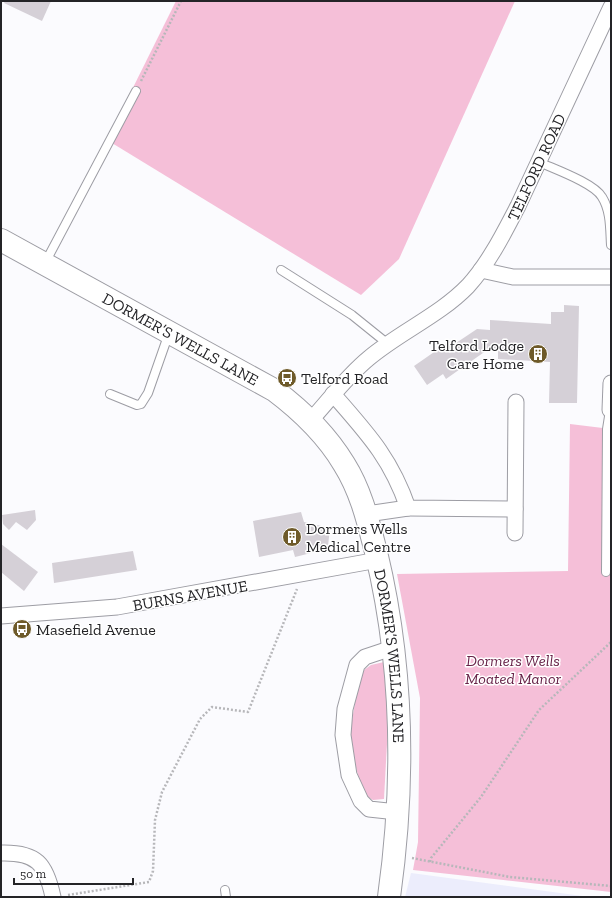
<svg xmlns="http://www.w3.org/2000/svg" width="612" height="898" font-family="'Zilla Slab',serif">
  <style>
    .built { fill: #ecedfc }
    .green { fill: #f5bfd8 }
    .building { fill: #d5d0d7 }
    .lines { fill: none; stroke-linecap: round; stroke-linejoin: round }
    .lane-casing { stroke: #9d9da4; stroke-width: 10 }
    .street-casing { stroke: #9d9da4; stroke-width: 17 }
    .secondary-casing { stroke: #9d9da4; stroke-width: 24 }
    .path { stroke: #b7b7ba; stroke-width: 2.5; stroke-dasharray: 2 2; stroke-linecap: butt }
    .lane { stroke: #fff; stroke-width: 8 }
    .street { stroke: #fff; stroke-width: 15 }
    .secondary { stroke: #fff; stroke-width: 22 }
    .labels { text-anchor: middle; stroke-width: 3; stroke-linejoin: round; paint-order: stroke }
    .street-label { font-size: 16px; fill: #242427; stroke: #fff }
    .poi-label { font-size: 16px; fill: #242427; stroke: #fff; text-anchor: start }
    .park-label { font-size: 16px; font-style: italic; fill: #682349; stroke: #fff }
  </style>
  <rect width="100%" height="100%" fill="#fbfbfe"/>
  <polygon class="built" points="411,873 590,897 405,897"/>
  <g class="green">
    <polygon points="176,1 515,1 399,259 361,295 107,140"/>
    <polygon points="570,424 611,429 611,892 413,870 418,842 420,698 397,574 568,571"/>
    <polygon points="384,662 388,725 384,799 373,800 363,794 350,745 350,732 360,673 371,665"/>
  </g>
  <g class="building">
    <polygon points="5,1 51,1 42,21 4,3"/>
    <polygon points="564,305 579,306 577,403 549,403 550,362 498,359 498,349 490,348 446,379 443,374 427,385 414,366 450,341 453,345 477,329 490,330 490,320 551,324 551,312 564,312"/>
    <polygon points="35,510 36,520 27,530 16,522 9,530 3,524 2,515"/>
    <polygon points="301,512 304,522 330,528 328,546 319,551 295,557 293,550 259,557 253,521"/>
    <polygon points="1,544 38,572 24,591 1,572"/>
    <polygon points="133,551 137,570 54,583 52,563"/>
  </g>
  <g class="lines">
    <defs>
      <g id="lane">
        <path d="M539 162C554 169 594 183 602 197 611 211 610 230 611 245"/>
        <polyline points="45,263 136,91"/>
        <polyline points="281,270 352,315 388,344"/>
        <polyline points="110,394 137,405 141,404 148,393 169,333"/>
        <polyline points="606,572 607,429 610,410"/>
        <polyline points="225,890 226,897"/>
      </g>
      <g id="street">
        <polyline points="481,270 513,277 611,277"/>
        <path d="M333 394C367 433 391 458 408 508L515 509"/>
        <polyline points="610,410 611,383"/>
        <path d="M311 420C330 399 347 376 369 358 400 332 440 315 468 286 489 263 504 233 518 206L611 7"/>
        <polyline points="367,514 408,508"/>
        <polyline points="515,533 516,402"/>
        <polyline points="1,616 117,607 378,560"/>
        <polyline points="392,648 365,657 357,665 345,709 343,735 349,775 361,801 369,809 397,812"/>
        <path d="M1 853C37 852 46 864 53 897"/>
      </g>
      <g id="secondary">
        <path id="s1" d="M1 240 274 390C302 411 326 434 344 464 361 491 368 521 376 552 403 664 405 783 389 897"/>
      </g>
    </defs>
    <use href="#lane" class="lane-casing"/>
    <use href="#street" class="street-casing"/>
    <use href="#secondary" class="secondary-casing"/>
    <g class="path">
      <polyline points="141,81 181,1"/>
      <polyline points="412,858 510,877 611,886"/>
      <polyline points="430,862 431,858 481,797 539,710 611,642"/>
      <polyline points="68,895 149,882 153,871 155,820 162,792 200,719 212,707 248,712 297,589"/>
    </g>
    <use href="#lane" class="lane"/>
    <use href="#street" class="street"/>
    <use href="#secondary" class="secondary"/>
  </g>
  <defs>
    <symbol id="building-disc" viewBox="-11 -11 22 22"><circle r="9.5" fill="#6e5a29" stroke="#fff"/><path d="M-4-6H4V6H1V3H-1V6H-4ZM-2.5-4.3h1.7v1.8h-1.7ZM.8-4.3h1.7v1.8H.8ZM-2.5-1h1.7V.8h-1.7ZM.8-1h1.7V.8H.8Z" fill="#fff"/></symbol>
    <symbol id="bus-disc" viewBox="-11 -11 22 22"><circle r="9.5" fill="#6e5a29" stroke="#fff"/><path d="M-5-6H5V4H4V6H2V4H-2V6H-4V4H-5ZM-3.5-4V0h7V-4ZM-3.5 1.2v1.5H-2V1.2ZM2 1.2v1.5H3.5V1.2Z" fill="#fff"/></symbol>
  </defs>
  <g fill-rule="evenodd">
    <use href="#building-disc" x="527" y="343" width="22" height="22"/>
    <use href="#bus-disc" x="276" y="367" width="22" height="22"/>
    <use href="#building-disc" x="281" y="526" width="22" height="22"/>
    <use href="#bus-disc" x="11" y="618" width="22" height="22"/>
  </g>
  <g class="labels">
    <g class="street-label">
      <text transform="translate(536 167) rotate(-65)" y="6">TELFORD ROAD</text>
      <text dy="6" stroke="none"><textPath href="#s1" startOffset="205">DORMER’S WELLS LANE</textPath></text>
      <text transform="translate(190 595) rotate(-10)" y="6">BURNS AVENUE</text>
      <text dy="6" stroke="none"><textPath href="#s1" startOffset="613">DORMER’S WELLS LANE</textPath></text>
    </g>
    <g class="poi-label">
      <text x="524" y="351" text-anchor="end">Telford Lodge<tspan x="524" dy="18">Care Home</tspan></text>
      <text x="301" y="384">Telford Road</text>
      <text x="306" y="534">Dormers Wells<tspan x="306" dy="18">Medical Centre</tspan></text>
      <text x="36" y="635">Masefield Avenue</text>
    </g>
    <g class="park-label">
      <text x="513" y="666">Dormers Wells<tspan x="513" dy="18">Moated Manor</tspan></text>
    </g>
  </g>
  <rect width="612" height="898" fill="none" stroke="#242427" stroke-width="4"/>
  <path d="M14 878v6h119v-6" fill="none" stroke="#242427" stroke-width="2"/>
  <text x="20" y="878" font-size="12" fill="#242427" stroke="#ffffff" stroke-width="3" paint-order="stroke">50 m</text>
</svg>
